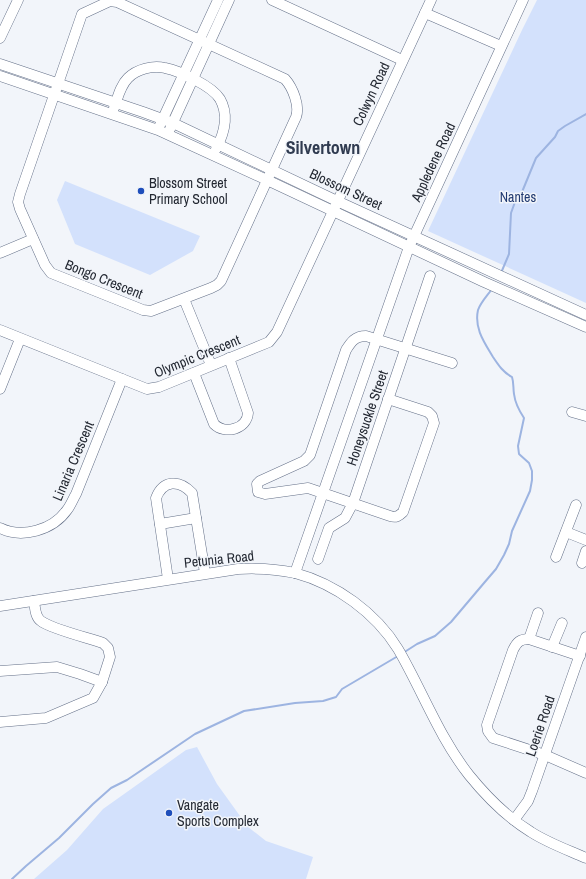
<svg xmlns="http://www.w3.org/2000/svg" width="586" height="879" font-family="'Archivo Narrow',sans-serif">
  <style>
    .green { fill: #d3e1fc }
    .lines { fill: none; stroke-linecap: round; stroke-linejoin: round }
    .stream { stroke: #9db4e1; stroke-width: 2 }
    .minor-casing { stroke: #647088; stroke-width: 11 }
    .minor { stroke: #fff; stroke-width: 10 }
    .poi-dot { fill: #1e4ebb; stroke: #f2f5fa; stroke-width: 1.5 }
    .labels { text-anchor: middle; stroke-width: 3; stroke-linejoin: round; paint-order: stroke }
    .street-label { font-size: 14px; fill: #232832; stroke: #f2f5fa }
    .poi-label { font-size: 14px; fill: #232832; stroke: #f2f5fa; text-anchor: start }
    .park-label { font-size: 14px; fill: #213a71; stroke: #f2f5fa }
    .district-label { font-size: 18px; font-weight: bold; fill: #303b50; stroke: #f2f5fa }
  </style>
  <rect width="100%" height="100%" fill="#f2f5fa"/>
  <g class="green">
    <polygon points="537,0 586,0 586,303 428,231 522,30"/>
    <polygon points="65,181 200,236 193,251 150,275 75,244 57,200"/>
    <polygon points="197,747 217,784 240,816 238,819 266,841 313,857 306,879 34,879 67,850 103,809 186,750"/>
  </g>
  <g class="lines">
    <g class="stream">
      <polyline points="501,273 509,254 511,213 515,202 522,192 536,158 555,137 558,131 565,126 586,114"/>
      <path d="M403 653 417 644 435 636 451 622 484 583 496 569 504 555 509 544 512 531 530 491 532 480V471L529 463 519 454 518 446 524 418C520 412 515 402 514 394 513 388 514 383 512 377 503 372 499 366 493 357 484 342 474 328 478 310 481 302 487 296 492 289"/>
      <polyline points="12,879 26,866 59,838 93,804 111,788 127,780 195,734 244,711 295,703 323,701 336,697 342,689 398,656"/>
    </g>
    <defs>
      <g id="minor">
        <polyline points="272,0 402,60"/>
        <path d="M110 1 117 2 285 79C293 88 300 106 296 117L221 281 217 285 211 288 151 311 143 310 51 273 45 265 20 209 18 202 20 194 82 14Z"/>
        <polyline points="425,13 501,46"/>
        <polyline points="0,38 18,0"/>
        <polyline points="0,64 143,112 173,123 337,201 586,315"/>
        <polyline points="0,76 158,130 267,180 484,282 586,327"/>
        <path d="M114 108C118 97 120 86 128 78 137 69 153 65 165 68 180 71 212 86 220 99 229 115 224 134 216 149"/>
        <polyline points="160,125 218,0"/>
        <polyline points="170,129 229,0"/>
        <polyline points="0,253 33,239"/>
        <polyline points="184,299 211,365"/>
        <polyline points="0,330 147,389 159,387 269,342 277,332 431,0"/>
        <path d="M194 373 214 424C225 435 247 429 248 413L229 358"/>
        <polyline points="0,389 20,339"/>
        <path d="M388 399 428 412 432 416 434 423 403 512C399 516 396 518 390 516L308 488 265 494 258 492 257 484 260 481 304 461 310 455 346 350C351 342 355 336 366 336L452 363"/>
        <polyline points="572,412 586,416"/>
        <polyline points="160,524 196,518"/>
        <path d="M0 528C22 539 53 530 67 510 71 505 73 499 76 494L122 379"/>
        <polyline points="566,532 586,540"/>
        <polyline points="556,557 576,505"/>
        <polyline points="318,559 329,528 345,518 353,503 430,276"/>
        <polyline points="582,563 586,551"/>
        <polyline points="295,573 409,247 523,0"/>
        <path d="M168 579 156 498C163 480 179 479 192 493L205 573"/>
        <path d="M0 606 238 569C257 568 277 569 295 573 336 584 376 613 398 649 422 690 439 737 469 775 486 796 508 818 531 832 548 843 568 850 586 858"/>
        <polyline points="529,639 538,613"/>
        <polyline points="552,647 562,623"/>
        <path d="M580 656 529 639C520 639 517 642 513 650L487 725 488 731 493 738 545 755 586 773"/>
        <polyline points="0,671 57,667 80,674 102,682"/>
        <path d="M0 722 46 718 93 698 102 682 110 657 108 648 103 643C89 638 51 629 41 621 35 617 35 607 34 601"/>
        <polyline points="514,820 528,801 532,791 586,637"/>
      </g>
    </defs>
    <use href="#minor" class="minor-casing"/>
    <use href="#minor" class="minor"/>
  </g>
  <g class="poi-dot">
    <circle cx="141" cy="191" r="4"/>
    <circle cx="169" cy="813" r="4"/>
  </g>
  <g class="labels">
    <g class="street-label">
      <text transform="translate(371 94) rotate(-65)" y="5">Colwyn Road</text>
      <text transform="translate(433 162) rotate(-65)" y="5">Appledene Road</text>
      <text transform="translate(346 189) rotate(25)" y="5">Blossom Street</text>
      <text transform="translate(104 279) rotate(22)" y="5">Bongo Crescent</text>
      <text transform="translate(197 356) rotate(-22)" y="5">Olympic Crescent</text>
      <text transform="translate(367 418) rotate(-71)" y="5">Honeysuckle Street</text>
      <text transform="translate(73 461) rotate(-67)" y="5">Linaria Crescent</text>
      <text transform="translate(219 559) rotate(-6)" y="5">Petunia Road</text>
      <text transform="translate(540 726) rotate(-71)" y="5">Loerie Road</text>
    </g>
    <g class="poi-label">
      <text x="149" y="188">Blossom Street<tspan x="149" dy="16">Primary School</tspan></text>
      <text x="177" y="810">Vangate<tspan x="177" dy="16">Sports Complex</tspan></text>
    </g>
    <g class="park-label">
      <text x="518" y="202">Nantes</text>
    </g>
    <g class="district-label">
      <text x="323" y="154">Silvertown</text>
    </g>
  </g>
</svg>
